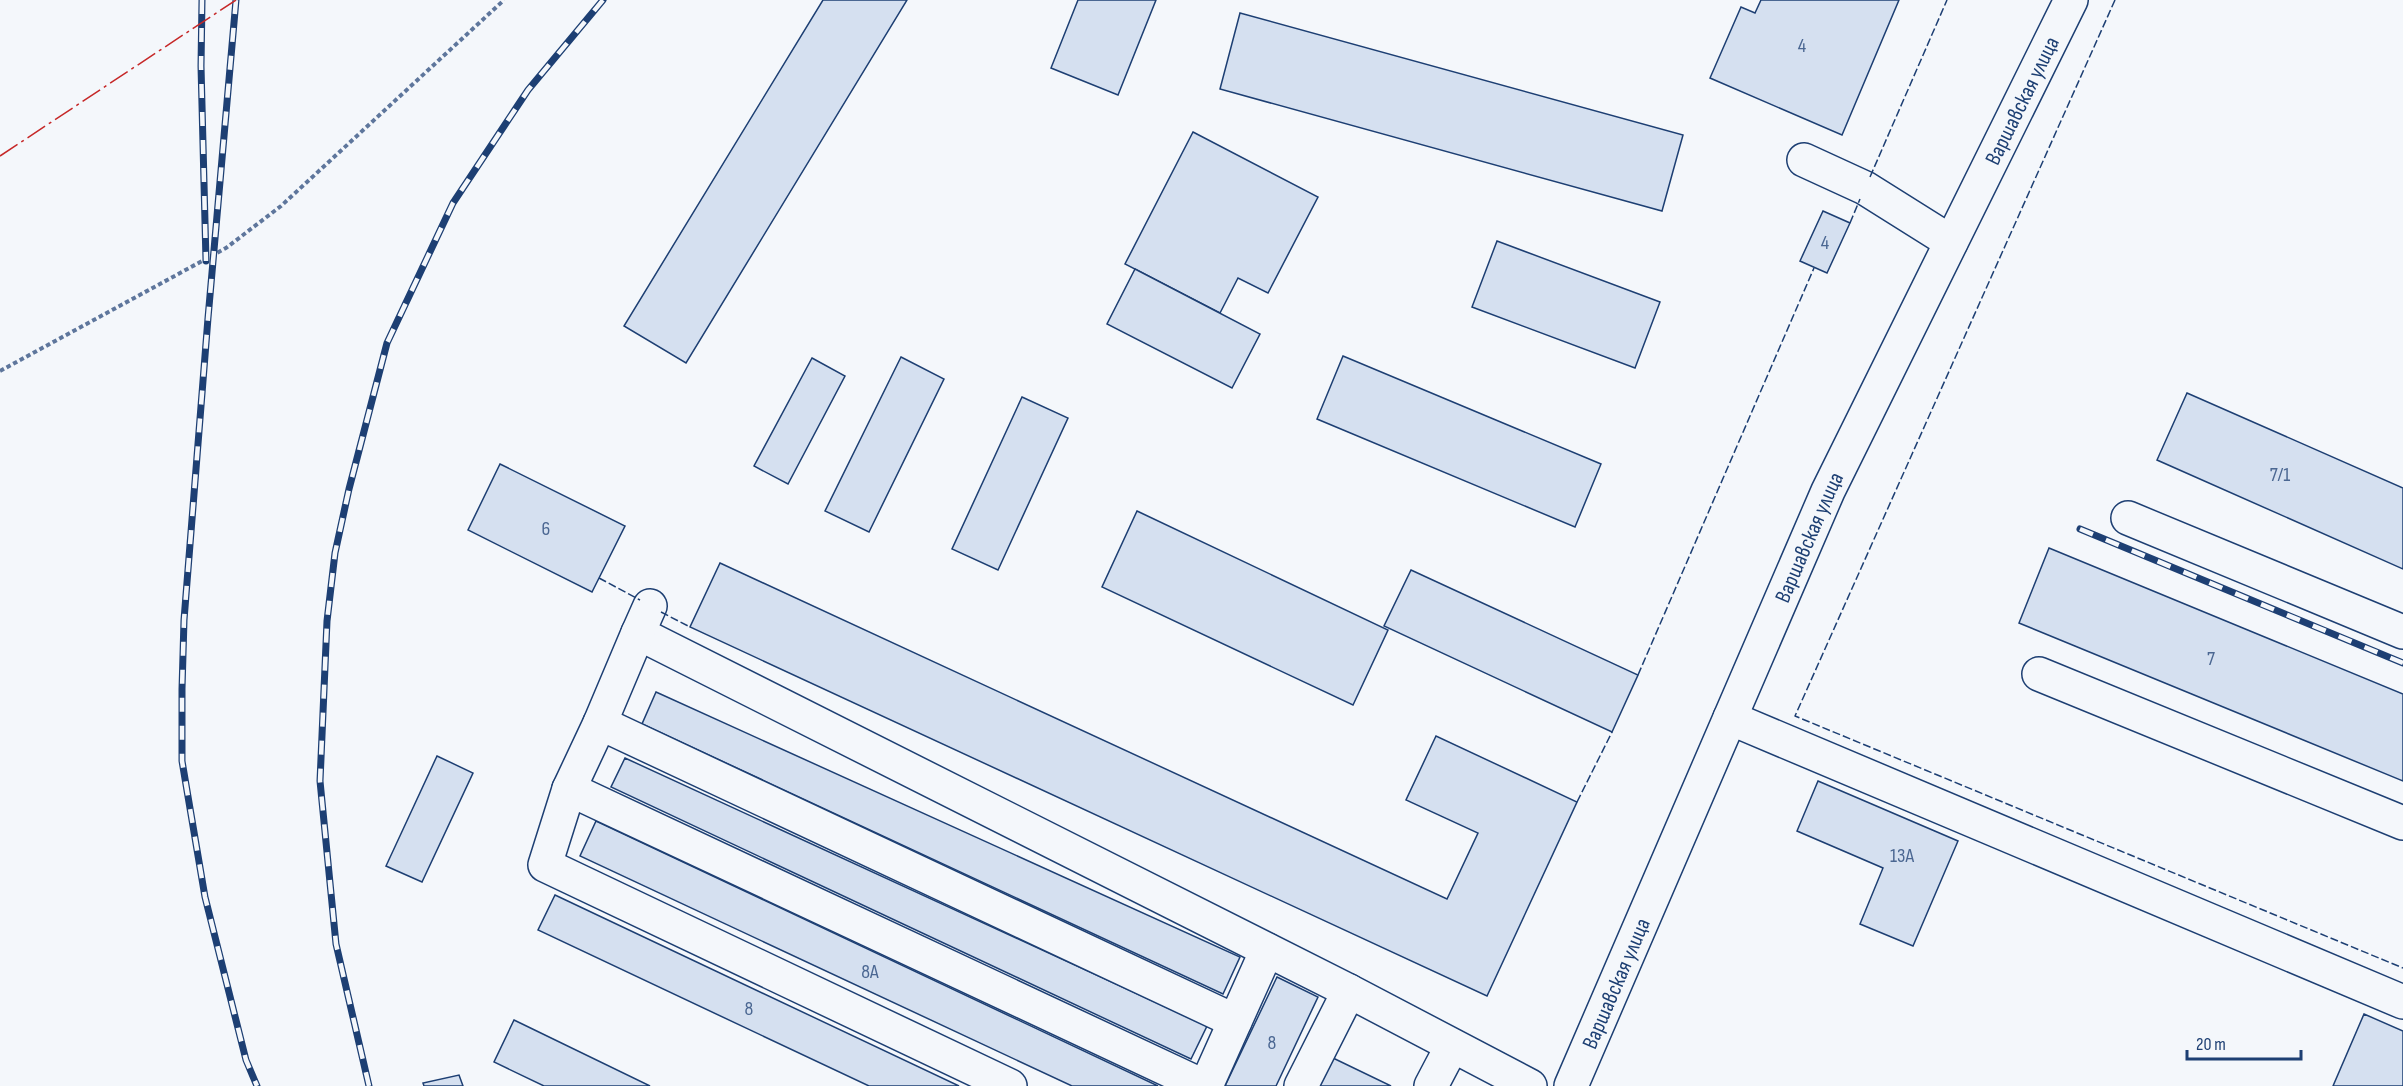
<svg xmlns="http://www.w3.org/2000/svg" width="2403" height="1086" font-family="'Sofia Sans Condensed',sans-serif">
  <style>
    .building { fill: #d5e0f0; stroke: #1d3f73; stroke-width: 1.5 }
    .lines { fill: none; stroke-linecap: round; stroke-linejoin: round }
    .minor-casing { stroke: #1d3f73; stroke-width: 36 }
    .path { stroke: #5e769c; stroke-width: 4; stroke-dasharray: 4.5 3; stroke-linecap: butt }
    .minor { stroke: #f4f7fb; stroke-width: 33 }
    .rail-casing { stroke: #1d3f73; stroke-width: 7 }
    .rail { stroke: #f4f7fb; stroke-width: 4.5; stroke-dasharray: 14; stroke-linecap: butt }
    .fence { stroke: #1d3f73; stroke-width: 1.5; stroke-dasharray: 8 3; stroke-linecap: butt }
    .power { stroke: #c62828; stroke-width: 1.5; stroke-dasharray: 21 4.5 3 4.5; stroke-linecap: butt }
    .labels { text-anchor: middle; stroke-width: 4.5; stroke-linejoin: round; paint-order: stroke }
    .number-label { font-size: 20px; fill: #4b6792 }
    .street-label { font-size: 22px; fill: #1d3f73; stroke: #f4f7fb }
  </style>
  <rect width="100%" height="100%" fill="#f4f7fb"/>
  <g class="building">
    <polygon points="823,0 907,0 686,363 624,326"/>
    <polygon points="1078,0 1156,0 1118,95 1051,68"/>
    <polygon points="1761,0 1899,0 1842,135 1710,78 1741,7 1755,13"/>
    <polygon points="1240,13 1683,135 1662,211 1220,89"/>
    <polygon points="1193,132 1318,197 1268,293 1238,278 1220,313 1125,264"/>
    <polygon points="1823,211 1850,223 1827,273 1800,261"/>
    <polygon points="1497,241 1660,302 1635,368 1472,307"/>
    <polygon points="1135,269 1260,334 1232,388 1107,324"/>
    <polygon points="1343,356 1601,464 1575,527 1317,419"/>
    <polygon points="901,357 944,379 869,532 825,511"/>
    <polygon points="812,358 845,376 788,484 754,466"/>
    <polygon points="2187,393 2403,488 2403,569 2157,460"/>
    <polygon points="1022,397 1068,418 998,570 952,549"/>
    <polygon points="500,464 625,526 592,592 468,530"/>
    <polygon points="1137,511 1388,630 1353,705 1102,587"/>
    <polygon points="2049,548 2403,694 2403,781 2019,623"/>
    <polygon points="720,563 1447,899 1478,833 1406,800 1436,736 1577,802 1487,996 690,627"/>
    <polygon points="1411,570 1638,675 1612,732 1384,626"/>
    <polygon points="656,692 1240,957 1223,994 642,724"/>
    <polygon points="437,756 473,773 422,882 386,866"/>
    <polygon points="625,758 1207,1026 1191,1059 611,787"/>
    <polygon points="1818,781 1958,841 1913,946 1860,924 1883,868 1797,831"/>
    <polygon points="596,821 1158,1086 1072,1086 580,856"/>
    <polygon points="555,895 959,1086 869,1086 538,930"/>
    <polygon points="1277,977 1318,997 1276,1086 1225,1086"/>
    <polygon points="2364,1014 2403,1031 2403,1086 2333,1086"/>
    <polygon points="514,1020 650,1086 544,1086 494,1062"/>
    <polygon points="1333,1058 1391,1086 1319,1086"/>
    <polygon points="459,1075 463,1086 424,1086 423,1083"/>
  </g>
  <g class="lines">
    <defs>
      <g id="minor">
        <polyline points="1804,160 1865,188 1951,242"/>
        <polyline points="2128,518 2403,632"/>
        <polyline points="650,606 638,633 1349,991 1530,1086"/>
        <polyline points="638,633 600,723 569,789 545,865 1010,1086"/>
        <polyline points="2039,674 2403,823"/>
        <polyline points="1730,718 2403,1002"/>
        <polyline points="600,723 1235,1021"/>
        <polyline points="569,789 1203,1086"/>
        <polyline points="1206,1086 1267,950"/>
        <polyline points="1301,1086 1349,991"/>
        <polyline points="1431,1086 1452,1046"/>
        <path id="s1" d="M1571 1086 1828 491 2071 0"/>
      </g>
    </defs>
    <use href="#minor" class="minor-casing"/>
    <polyline class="path" points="0,371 226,248 281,206 504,0"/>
    <use href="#minor" class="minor"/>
    <defs>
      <g id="rail">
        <polyline points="202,0 201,66 206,261"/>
        <polyline points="236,0 208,318 184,620 182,689 182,761 205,897 246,1060 257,1086"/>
        <polyline points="2080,529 2403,663"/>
        <polyline points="369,1086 336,944 320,781 327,621 335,553 349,489 387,343 453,203 528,90 603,0"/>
      </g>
    </defs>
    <use href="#rail" class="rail-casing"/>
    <use href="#rail" class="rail"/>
    <g class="fence">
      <polyline points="2115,0 1795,716 2403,968"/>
      <polyline points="1870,177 1947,0"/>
      <polyline points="1850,223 1860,199"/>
      <polyline points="599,578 640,600"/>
      <polyline points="661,612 690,627"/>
      <polyline points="1638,675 1814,268"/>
      <polyline points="1577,802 1612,732"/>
    </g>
    <polyline class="power" points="0,156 236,0"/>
  </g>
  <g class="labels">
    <g class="number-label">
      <text x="1802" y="52">4</text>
      <text x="1825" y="249">4</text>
      <text x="2280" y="481">7/1</text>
      <text x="546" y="535">6</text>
      <text x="2211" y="665">7</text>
      <text x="1902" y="862">13А</text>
      <text x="870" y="978">8А</text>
      <text x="749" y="1015">8</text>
      <text x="1272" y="1049">8</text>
    </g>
    <g class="street-label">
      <text dy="8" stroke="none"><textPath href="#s1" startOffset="1084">Варшавская улица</textPath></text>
      <text dy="8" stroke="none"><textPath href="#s1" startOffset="598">Варшавская улица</textPath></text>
      <text dy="8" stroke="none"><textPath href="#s1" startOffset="112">Варшавская улица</textPath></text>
    </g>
  </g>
  <path d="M2187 1050v9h114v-9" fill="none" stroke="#1d3f73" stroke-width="3"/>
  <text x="2196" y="1050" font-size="18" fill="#1d3f73" stroke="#f4f7fb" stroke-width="4.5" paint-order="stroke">20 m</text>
</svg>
